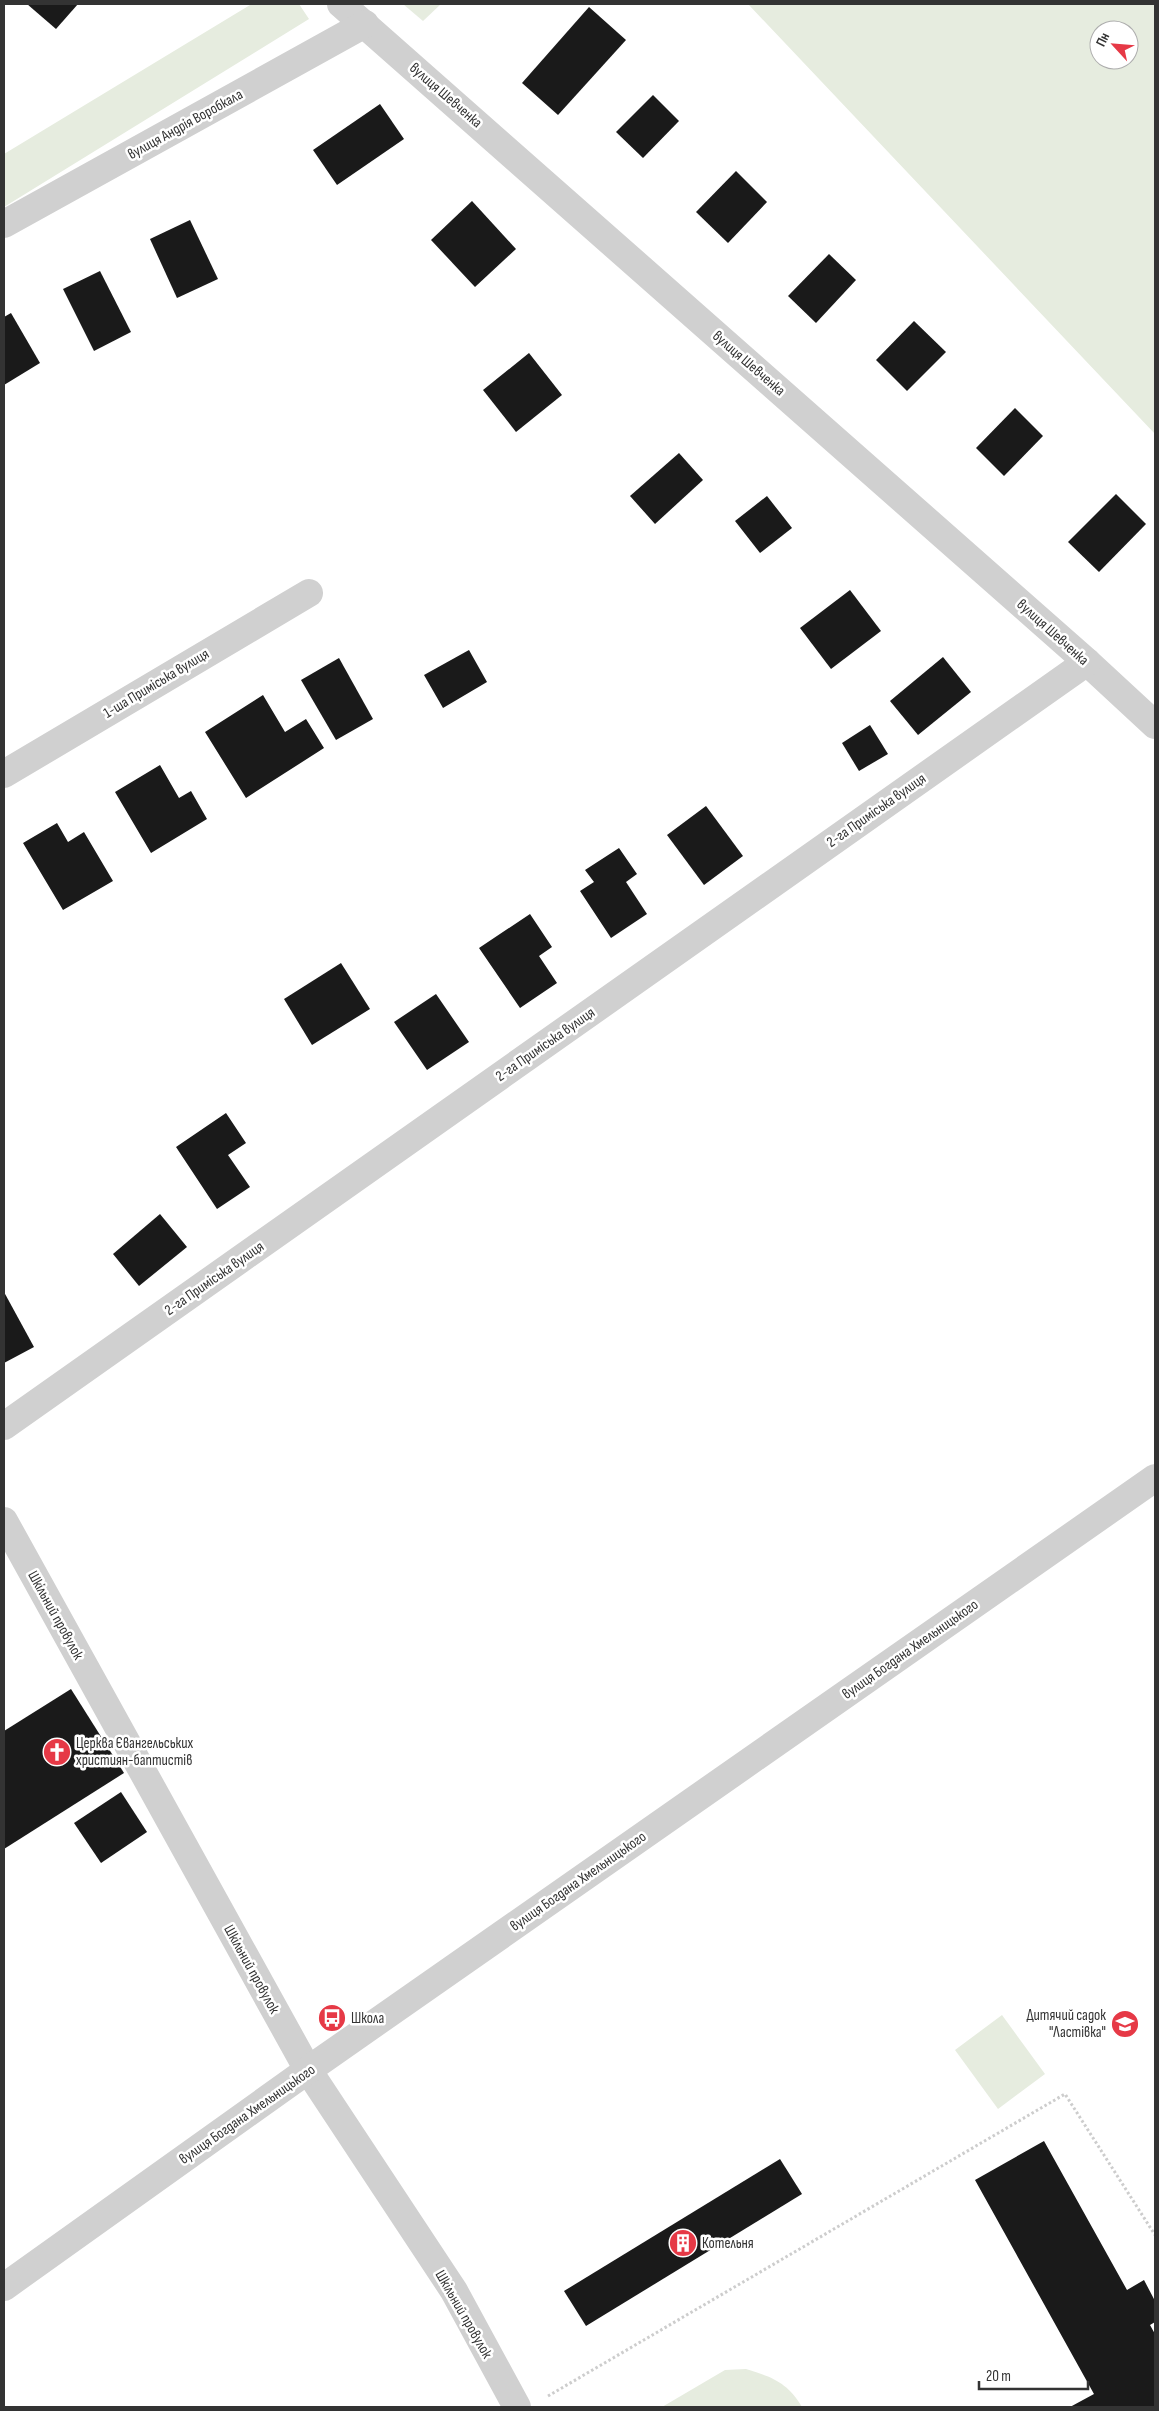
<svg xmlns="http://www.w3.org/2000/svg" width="1159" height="2411" font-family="'Sofia Sans Condensed',sans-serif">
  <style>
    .green { fill: #e6ecdf; fill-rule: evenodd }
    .building { fill: #1a1a1a }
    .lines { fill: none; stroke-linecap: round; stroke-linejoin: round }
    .path { stroke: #cdcdcd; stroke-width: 3; stroke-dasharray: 2.5 2.5; stroke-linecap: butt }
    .minor { stroke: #d0d0d0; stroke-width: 28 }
    .labels { text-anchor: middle; stroke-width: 5; stroke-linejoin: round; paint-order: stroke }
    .street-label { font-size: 15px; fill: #333; stroke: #fff }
    .poi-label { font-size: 15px; fill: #333; stroke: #fff; text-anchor: start }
  </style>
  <rect width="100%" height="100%" fill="#fff"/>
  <g class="green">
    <polygon points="249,4 299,4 309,19 4,207 4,154 250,5"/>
    <polygon points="403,4 441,4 423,21"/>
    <path d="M748 4H1155V434ZM1099 30H1129V60H1099Z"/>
    <polygon points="1002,2015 1045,2074 998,2109 955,2050"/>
    <path d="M746 2369C772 2377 787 2382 802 2407H662L725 2370Z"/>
  </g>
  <g class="building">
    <polygon points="27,4 78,4 56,29"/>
    <polygon points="589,7 626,40 558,115 522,83"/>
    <polygon points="653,95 679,121 643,158 616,132"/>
    <polygon points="380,104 404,139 337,185 313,150"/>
    <polygon points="736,171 767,202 728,243 696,212"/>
    <polygon points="472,201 516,249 475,287 431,240"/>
    <polygon points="190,220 218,279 177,298 150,239"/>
    <polygon points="829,254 856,280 816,323 788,296"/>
    <polygon points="100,271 131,332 94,351 63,289"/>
    <polygon points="11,313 40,363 4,385 4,317"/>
    <polygon points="914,321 946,352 907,391 876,360"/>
    <polygon points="529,353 562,395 516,432 483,390"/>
    <polygon points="1015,408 1043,436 1004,476 976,448"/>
    <polygon points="679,453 703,480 655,524 630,496"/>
    <polygon points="1116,494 1146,524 1099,572 1068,542"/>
    <polygon points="767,496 792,528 760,553 735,521"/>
    <polygon points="850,590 881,631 831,669 800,628"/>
    <polygon points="469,650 487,682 443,708 424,675"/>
    <polygon points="943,657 971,692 918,735 890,701"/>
    <polygon points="339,658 373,719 336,740 301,680"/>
    <polygon points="263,695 285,732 306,719 324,748 246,798 205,732"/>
    <polygon points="870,725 888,754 859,771 842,743"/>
    <polygon points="160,765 179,798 191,791 207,819 151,853 115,792"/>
    <polygon points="706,806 743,856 704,885 667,835"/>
    <polygon points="57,823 68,842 84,832 113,881 63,910 23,843"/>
    <polygon points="619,848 637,874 626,882 647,914 611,938 580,891 594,882 585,870"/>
    <polygon points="530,914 552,947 539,956 557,983 520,1008 479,948"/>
    <polygon points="341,963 370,1009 312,1045 284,999"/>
    <polygon points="436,994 469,1042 427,1070 394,1022"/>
    <polygon points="226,1113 246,1143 228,1155 250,1187 217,1209 176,1147"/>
    <polygon points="160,1214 187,1247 139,1286 113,1254"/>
    <polygon points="4,1292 34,1347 4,1363"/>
    <polygon points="71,1689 124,1773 4,1849 4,1731"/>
    <polygon points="121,1792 147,1832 101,1863 74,1823"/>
    <polygon points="1044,2141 1127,2290 1144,2280 1155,2301 1155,2322 1150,2325 1155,2334 1155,2407 1070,2407 1094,2394 975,2180"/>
    <polygon points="780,2159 802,2194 586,2326 564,2291"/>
  </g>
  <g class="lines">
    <polyline class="path" points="548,2396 1065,2094 1155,2235"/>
    <g class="minor">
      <polyline points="341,4 1087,662 1155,725"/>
      <polyline points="4,224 365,24"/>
      <polyline points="4,774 309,593"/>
      <polyline points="4,1426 1087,662"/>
      <polyline points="4,1521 308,2070 454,2291 517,2407"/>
      <polyline points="4,2287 308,2070 1155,1478"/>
    </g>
  </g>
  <defs>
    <symbol id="church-disc" viewBox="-11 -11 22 22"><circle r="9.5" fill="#e63946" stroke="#fff"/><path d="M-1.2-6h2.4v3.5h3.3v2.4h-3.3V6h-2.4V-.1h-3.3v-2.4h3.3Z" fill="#fff"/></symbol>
    <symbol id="bus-disc" viewBox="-11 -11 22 22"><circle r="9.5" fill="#e63946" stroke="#fff"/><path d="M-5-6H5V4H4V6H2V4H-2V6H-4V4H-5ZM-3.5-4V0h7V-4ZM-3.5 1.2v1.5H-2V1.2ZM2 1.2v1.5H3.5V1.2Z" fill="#fff"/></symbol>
    <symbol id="school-disc" viewBox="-11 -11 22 22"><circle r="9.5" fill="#e63946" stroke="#fff"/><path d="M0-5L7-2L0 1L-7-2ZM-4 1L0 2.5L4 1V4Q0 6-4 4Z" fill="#fff"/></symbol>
    <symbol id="building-disc" viewBox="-11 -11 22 22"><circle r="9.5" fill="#e63946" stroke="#fff"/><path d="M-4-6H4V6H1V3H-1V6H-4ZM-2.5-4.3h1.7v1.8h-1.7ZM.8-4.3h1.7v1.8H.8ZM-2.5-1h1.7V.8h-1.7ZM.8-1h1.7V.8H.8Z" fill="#fff"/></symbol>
  </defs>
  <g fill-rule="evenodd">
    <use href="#church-disc" x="41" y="1736" width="32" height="32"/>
    <use href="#bus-disc" x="316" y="2002" width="32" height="32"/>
    <use href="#school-disc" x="1109" y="2008" width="32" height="32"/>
    <use href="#building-disc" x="667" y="2227" width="32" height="32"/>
  </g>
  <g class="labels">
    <g class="street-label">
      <text transform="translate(446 95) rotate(41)" y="5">вулиця Шевченка</text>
      <text transform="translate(185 124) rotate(-29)" y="5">вулиця Андрія Воробкала</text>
      <text transform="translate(749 363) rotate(41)" y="5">вулиця Шевченка</text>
      <text transform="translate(1053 632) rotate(42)" y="5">вулиця Шевченка</text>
      <text transform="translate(156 683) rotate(-31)" y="5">1-ша Приміська вулиця</text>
      <text transform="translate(876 810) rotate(-35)" y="5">2-га Приміська вулиця</text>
      <text transform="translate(545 1044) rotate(-35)" y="5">2-га Приміська вулиця</text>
      <text transform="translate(214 1278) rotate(-35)" y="5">2-га Приміська вулиця</text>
      <text transform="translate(56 1615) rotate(61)" y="5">Шкільний провулок</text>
      <text transform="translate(910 1649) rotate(-35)" y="5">вулиця Богдана Хмельницького</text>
      <text transform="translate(578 1881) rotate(-35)" y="5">вулиця Богдана Хмельницького</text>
      <text transform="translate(252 1969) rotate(61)" y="5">Шкільний провулок</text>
      <text transform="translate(247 2114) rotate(-35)" y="5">вулиця Богдана Хмельницького</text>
      <text transform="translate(464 2314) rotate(60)" y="5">Шкільний провулок</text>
    </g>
    <g class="poi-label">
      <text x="76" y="1748">Церква Євангельських<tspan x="76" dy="17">християн-баптистів</tspan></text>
      <text x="1106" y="2020" text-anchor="end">Дитячий садок<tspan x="1106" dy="17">"Ластівка"</tspan></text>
      <text x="351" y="2023">Школа</text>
      <text x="702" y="2248">Котельня</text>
    </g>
  </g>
  <rect width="1159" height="2411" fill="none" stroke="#333333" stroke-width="10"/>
  <g transform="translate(1114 45) rotate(296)"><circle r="24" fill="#ffffff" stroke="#adadad"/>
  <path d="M0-4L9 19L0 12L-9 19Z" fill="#e63946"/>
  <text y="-8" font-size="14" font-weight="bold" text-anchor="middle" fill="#333333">Пн</text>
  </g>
  <path d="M979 2381v8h109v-8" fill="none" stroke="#333333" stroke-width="2.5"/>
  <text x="986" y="2381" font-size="15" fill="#333333" stroke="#ffffff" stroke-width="4" paint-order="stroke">20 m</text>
</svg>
